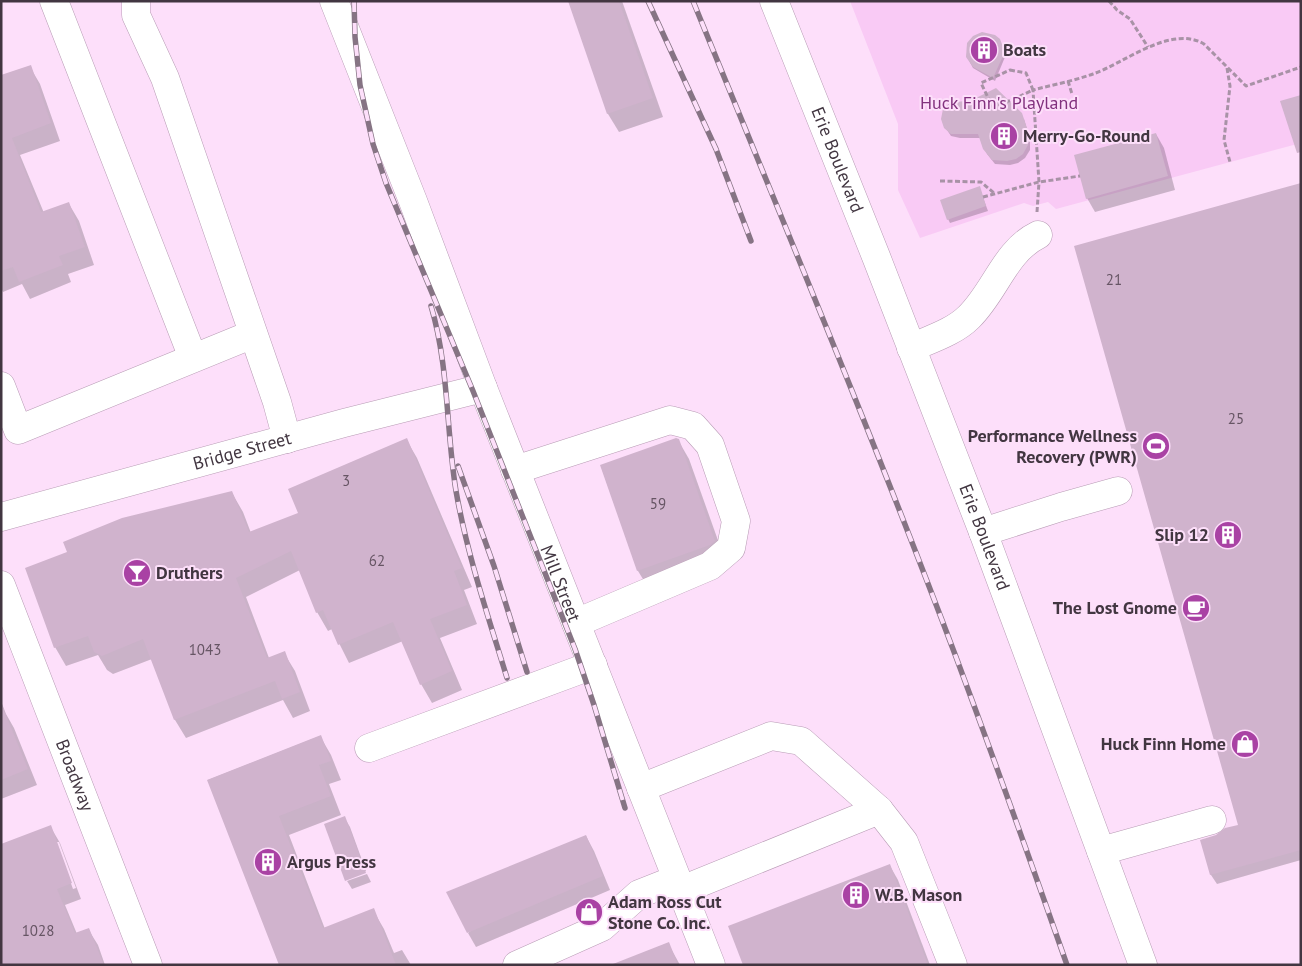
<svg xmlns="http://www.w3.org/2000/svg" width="1302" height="966" font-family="'PT Sans',sans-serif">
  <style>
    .green { fill: #f9caf5 }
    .shadow { fill: #0003; fill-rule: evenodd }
    .building { fill: #d0b3cd }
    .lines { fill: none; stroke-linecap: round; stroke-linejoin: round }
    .minor-casing { stroke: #b89cb5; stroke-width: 29 }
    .path { stroke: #a892a6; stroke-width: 3; stroke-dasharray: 5 2.5; stroke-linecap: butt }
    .minor { stroke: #fff; stroke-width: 28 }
    .rail-casing { stroke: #867484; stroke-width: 5.5 }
    .rail { stroke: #fddffa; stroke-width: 4; stroke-dasharray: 11; stroke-linecap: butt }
    .labels { text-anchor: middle; stroke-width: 4; stroke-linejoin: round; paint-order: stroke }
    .number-label { font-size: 15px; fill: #665564 }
    .poi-label { font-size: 18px; font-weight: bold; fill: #423641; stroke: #fddffa; text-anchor: start }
    .park-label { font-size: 18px; fill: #82317e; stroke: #fddffa }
    .street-label { font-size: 18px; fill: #423641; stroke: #fddffa }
  </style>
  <rect width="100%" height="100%" fill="#fddffa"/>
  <polygon class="green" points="850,1 1301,1 1301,143 1056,209 1048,202 1033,206 1024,203 920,238 898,190 898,124"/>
  <g class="shadow">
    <polygon points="569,1 622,1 663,117 619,132 608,114"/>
    <polygon points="1000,43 1005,57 995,81 973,68 967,57"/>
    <polygon points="30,67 40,84 60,141 20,155 44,213 69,204 79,221 94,265 68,274 71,282 30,299 22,284 3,292 1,288 1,77"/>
    <polygon points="1024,119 1030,139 1030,150 1025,158 1018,163 1010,165 995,164 987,154 981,138 960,138 951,136 945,127"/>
    <polygon points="1156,134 1164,148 1175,190 1095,212 1087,198"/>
    <polygon points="1301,185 1301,860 1217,884 1211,875 1202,840 1217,836 1239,826"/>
    <polygon points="981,192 988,211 950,223 948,219"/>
    <polygon points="406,439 417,458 472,587 464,590 477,624 440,638 462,690 432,703 421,684 403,641 349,663 332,629 328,631 317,612 300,570 246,597 269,658 284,653 295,671 310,711 293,718 283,700 186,738 175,720 152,659 113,674 107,670 98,655 66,666 55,647 232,493 243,512 251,533 300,514"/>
    <polygon points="678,440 689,459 725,560 649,589 638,571 601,466"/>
    <polygon points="1,701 6,714 14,728 37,785 1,799"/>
    <polygon points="320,736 331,755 341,780 329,784 341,815 289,835 325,929 373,910 384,929 394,953 402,950 411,965 280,965 208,780"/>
    <polygon points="344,817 350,827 366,871 346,879"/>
    <path d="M50 826 60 843 81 899 65 905 77 934 88 929 98 945 105 965H1ZM56 842H59L76 888 73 889Z"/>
    <polygon points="586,836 594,851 610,890 476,947 468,933"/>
    <polygon points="890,866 898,880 930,965 745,965"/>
    <polygon points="367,874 371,882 352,889 347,881"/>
    <polygon points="668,943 680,965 614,965"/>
  </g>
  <g class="building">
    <polygon points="568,1 619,1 653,98 607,114"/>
    <polygon points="982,32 995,35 1000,39 1003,47 1003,56 993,78 973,67 966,57 967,43 973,36"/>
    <polygon points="31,65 51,123 12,138 41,212 69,202 85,247 59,256 63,265 19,282 13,267 1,271 1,75"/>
    <polygon points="996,88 1022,113 1029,134 1028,145 1023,154 1016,159 1007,161 992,160 983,149 978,134 951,134 944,128 941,119 943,109 951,102 970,101"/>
    <polygon points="1301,95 1301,152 1297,153 1280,101"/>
    <polygon points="1156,133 1168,176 1086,199 1074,155"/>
    <polygon points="1301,183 1301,850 1210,875 1200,840 1216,835 1225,828 1238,825 1074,246"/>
    <polygon points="980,186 986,206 947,220 940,200"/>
    <polygon points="407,438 462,568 454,571 467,605 430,619 452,671 420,685 393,622 338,645 323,610 316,613 291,551 236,578 267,658 285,651 300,692 282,699 275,681 174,720 143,639 102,656 94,652 88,636 54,648 25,568 67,552 63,542 122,518 232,491 249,532 298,513 288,489"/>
    <polygon points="676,438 679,439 715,541 710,545 637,571 600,465"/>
    <polygon points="1,703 28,769 1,780"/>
    <polygon points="321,735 331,761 319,765 331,796 279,816 323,928 374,908 396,965 279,965 207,780"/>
    <polygon points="345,816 366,873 345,881 324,824"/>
    <polygon points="51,825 72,883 57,889 75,933 89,928 104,965 1,965 1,844"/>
    <polygon points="586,835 603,876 467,933 446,892"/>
    <polygon points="890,864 928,965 743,965 728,926"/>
    <polygon points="669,942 678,965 613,965 613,964"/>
  </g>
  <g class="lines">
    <defs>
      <g id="minor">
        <polyline points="54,1 193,358"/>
        <polyline points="136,1 136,15 165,78 277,402 287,439"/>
        <path id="s1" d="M334 1 413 201 483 388 711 965"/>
        <path id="s2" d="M774 1 877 259 983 532 1143 965"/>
        <path d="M911 348C931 339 954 332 969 317 995 292 1005 251 1038 235"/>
        <polyline points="1,386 18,430 253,334"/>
        <polyline points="515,470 670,420 693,426 710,445 736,521 731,548 710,566 576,623"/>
        <path id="s3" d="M1 517 344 423 483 388"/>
        <polyline points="983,532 1061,507 1118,491"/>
        <path id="s4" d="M1 585 148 965"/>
        <polyline points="369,748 593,665"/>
        <polyline points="641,788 771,736 801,741 879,810 904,842 953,965"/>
        <polyline points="1101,851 1212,820"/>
        <polyline points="682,890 879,810"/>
        <polyline points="517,965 602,927 639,894 677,879"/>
      </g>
    </defs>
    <use href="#minor" class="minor-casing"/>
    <g class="path">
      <polyline points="1109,1 1117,10 1130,19 1148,47"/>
      <polyline points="1227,68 1230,86 1224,140 1230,162"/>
      <polygon points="1010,70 1026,73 1033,90 1012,100 992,106 981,83"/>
      <polyline points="1068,81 1072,94"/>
      <polyline points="940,181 981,182 994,193"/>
      <polyline points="983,197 1039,182 1080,176"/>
      <path d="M1037 212 1039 182 1033 90C1052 85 1073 81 1093 74 1123 64 1171 24 1204 44L1246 86 1301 67"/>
    </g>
    <use href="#minor" class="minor"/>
    <defs>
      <g id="rail">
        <polyline points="354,1 355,37 360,85 373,144 386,183 473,391 575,649 594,705 625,808"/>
        <polyline points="648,1 716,149 751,241"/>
        <path d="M693 1C782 219 873 437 956 657 994 759 1031 862 1067 965"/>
        <path d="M431 306C449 366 446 430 456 491 467 554 488 616 507 678"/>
        <polyline points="458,466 494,566 527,672"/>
      </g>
    </defs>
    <use href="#rail" class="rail-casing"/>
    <use href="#rail" class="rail"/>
  </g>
  <defs>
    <symbol id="building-disc" viewBox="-11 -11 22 22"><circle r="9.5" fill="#a942a4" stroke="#fddffa"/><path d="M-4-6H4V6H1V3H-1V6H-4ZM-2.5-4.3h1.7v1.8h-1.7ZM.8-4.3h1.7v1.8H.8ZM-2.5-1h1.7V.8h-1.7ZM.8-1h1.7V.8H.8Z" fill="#fff"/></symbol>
    <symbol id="stadium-disc" viewBox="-11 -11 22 22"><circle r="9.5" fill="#a942a4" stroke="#fddffa"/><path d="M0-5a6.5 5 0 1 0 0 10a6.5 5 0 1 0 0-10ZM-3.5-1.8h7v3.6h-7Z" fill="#fff"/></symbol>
    <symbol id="bar-disc" viewBox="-11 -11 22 22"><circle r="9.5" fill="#a942a4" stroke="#fddffa"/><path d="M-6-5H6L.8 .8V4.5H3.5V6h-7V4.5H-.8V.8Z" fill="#fff"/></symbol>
    <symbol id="cafe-disc" viewBox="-11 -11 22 22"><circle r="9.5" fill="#a942a4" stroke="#fddffa"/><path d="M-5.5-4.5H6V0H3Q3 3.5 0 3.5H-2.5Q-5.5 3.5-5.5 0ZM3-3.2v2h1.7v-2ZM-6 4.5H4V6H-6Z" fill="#fff"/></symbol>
    <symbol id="shop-disc" viewBox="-11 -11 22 22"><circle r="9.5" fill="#a942a4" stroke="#fddffa"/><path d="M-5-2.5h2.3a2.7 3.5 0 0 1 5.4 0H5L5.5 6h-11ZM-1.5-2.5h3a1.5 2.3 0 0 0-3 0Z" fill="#fff"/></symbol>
  </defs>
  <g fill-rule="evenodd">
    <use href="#building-disc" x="968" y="34" width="32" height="32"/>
    <use href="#building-disc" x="988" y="120" width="32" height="32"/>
    <use href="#stadium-disc" x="1140" y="430" width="32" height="32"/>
    <use href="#building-disc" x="1212" y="519" width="32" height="32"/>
    <use href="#bar-disc" x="121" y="557" width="32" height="32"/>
    <use href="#cafe-disc" x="1180" y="592" width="32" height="32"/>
    <use href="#shop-disc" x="1229" y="728" width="32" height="32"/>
    <use href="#building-disc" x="252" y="846" width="32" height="32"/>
    <use href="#building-disc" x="840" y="879" width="32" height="32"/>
    <use href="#shop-disc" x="573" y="896" width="32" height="32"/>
  </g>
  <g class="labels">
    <g class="number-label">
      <text x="1114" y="285">21</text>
      <text x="1236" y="424">25</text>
      <text x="346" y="486">3</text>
      <text x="658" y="509">59</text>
      <text x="377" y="566">62</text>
      <text x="205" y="655">1043</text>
      <text x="38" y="936">1028</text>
    </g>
    <g class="poi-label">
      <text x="1003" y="56">Boats</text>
      <text x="1023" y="142">Merry-Go-Round</text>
      <text x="1137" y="442" text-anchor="end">Performance Wellness<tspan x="1137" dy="21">Recovery (PWR)</tspan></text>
      <text x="1209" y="541" text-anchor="end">Slip 12</text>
      <text x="156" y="579">Druthers</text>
      <text x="1177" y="614" text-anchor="end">The Lost Gnome</text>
      <text x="1226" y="750" text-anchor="end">Huck Finn Home</text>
      <text x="287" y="868">Argus Press</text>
      <text x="875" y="901">W.B. Mason</text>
      <text x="608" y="908">Adam Ross Cut<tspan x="608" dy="21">Stone Co. Inc.</tspan></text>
    </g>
    <g class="park-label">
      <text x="999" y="109">Huck Finn's Playland</text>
    </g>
    <g class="street-label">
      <text dy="6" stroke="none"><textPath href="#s2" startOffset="171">Erie Boulevard</textPath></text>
      <text dy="6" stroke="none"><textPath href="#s3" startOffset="250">Bridge Street</textPath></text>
      <text dy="6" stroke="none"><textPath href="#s2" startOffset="576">Erie Boulevard</textPath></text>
      <text dy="6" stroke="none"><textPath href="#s1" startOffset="625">Mill Street</textPath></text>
      <text dy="6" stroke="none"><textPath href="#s4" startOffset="204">Broadway</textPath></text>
    </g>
  </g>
  <rect width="1302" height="966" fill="none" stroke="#423641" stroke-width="5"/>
</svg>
